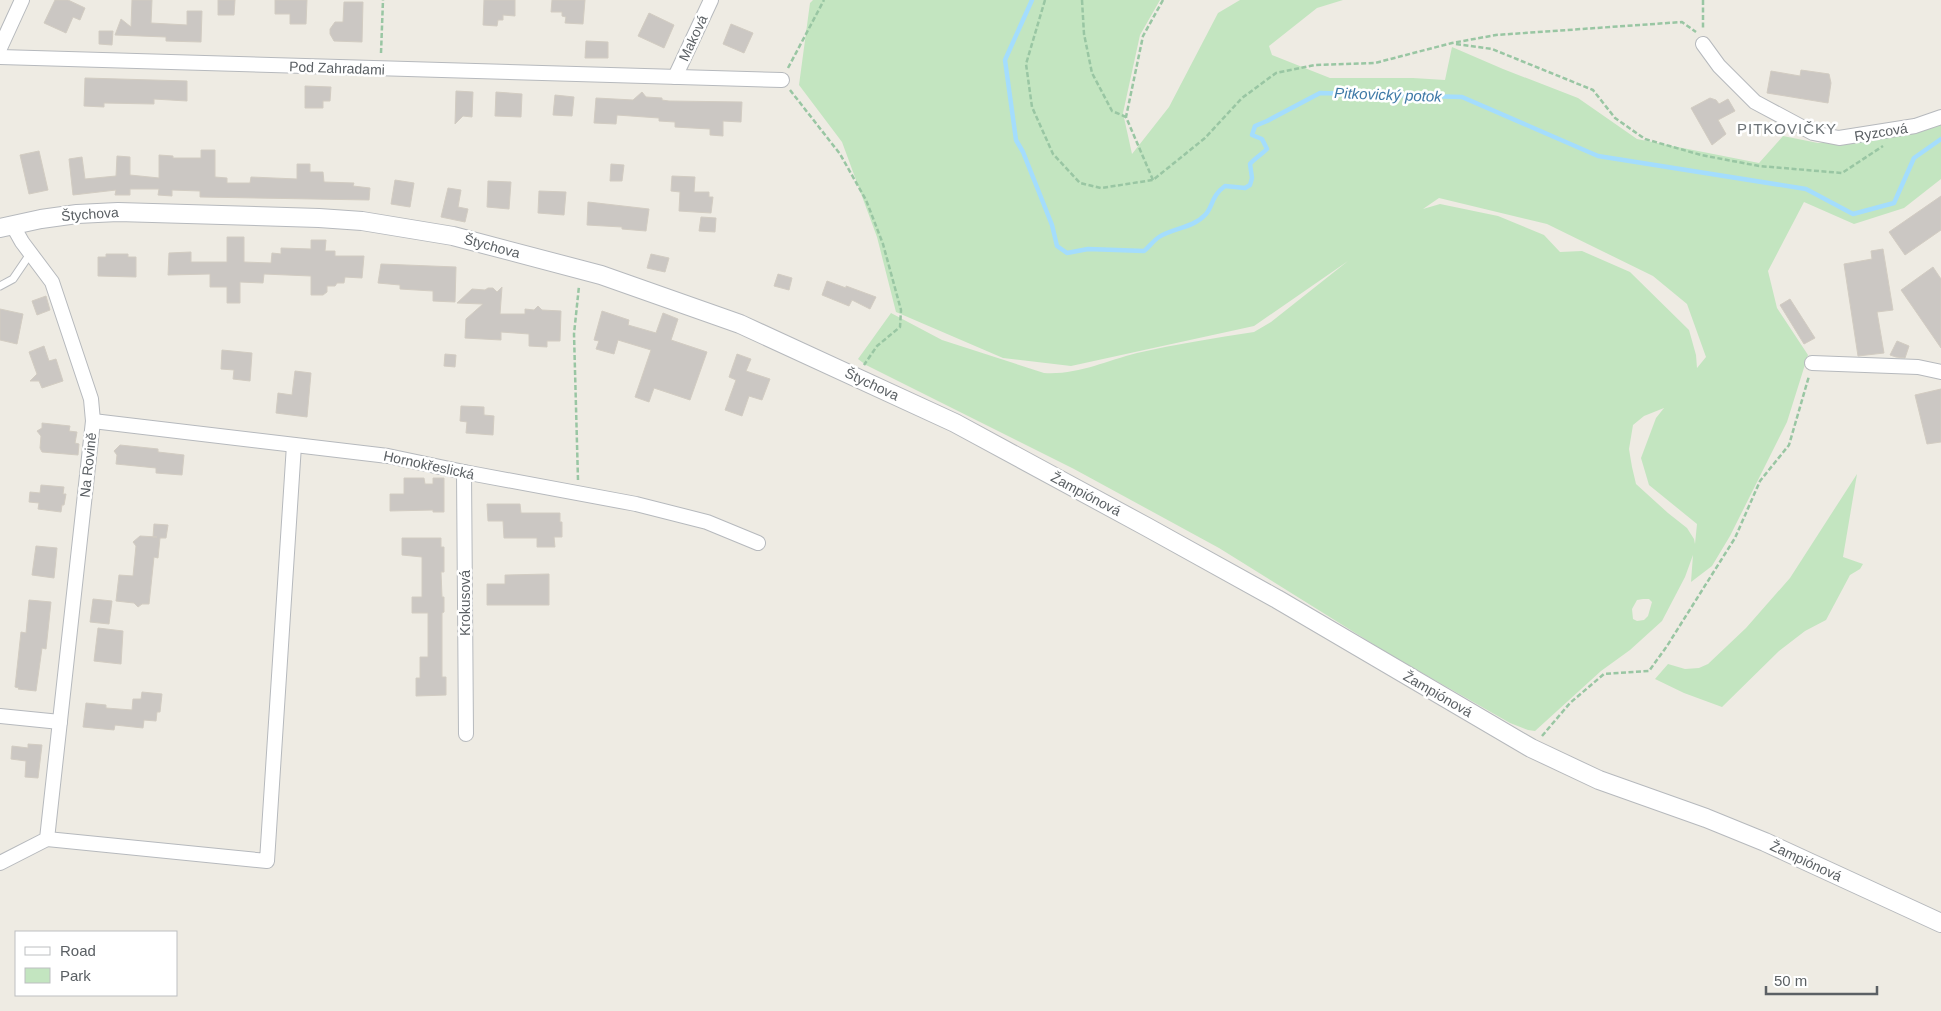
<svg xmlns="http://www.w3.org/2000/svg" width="1941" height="1011" font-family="Helvetica,sans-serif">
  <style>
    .green { fill: #c3e5c0; fill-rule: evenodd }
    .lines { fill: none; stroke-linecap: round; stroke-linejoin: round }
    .stream { stroke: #a4ddfd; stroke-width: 4.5 }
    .building { fill: #cbc7c3; stroke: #d2ccc2 }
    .service-casing { stroke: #b6b9bd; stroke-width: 9 }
    .minor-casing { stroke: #b6b9bd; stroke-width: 16 }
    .tertiary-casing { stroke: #b6b9bd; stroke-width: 20 }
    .path { stroke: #99c6a3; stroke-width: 2.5; stroke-dasharray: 5 2.5; stroke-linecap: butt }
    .service { stroke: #fff; stroke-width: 7 }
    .minor { stroke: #fff; stroke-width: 14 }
    .tertiary { stroke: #fff; stroke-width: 18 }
    .labels { text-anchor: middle; stroke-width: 5; stroke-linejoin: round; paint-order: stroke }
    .street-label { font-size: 14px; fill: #5b6064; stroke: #fff }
    .water-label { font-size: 15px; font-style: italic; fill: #3e79a7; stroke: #fff }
    .neighbourhood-label { font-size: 15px; letter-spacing: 1px; fill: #6c7276; stroke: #fff }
  </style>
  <rect width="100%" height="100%" fill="#eeebe3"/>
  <g class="green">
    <path d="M813 0H1160L1140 35 1123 113 1132 154 1169 107 1218 13 1240 0H1343L1317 8 1269 46 1272 55 1330 78H1413L1445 80 1452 47 1503 69 1578 98 1637 139 1759 163 1783 136 1818 143 1839 141 1941 120V179L1904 208 1854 224 1804 202 1768 271 1777 308 1808 355 1787 422 1730 536 1712 566 1691 582 1693 555 1685 577 1662 621 1630 650 1601 671 1535 731 1528 730 1510 723 1389 654 1219 548 1074 469 866 365 858 359 891 313 942 340 1044 373C1078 375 1105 361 1137 353 1176 344 1215 338 1254 332L1271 322 1348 261 1254 326 1071 366 1003 358 896 312 877 237 842 142 799 85 810 3ZM1439 198 1547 224 1653 276 1687 304 1706 357 1697 368 1696 355 1689 330 1630 272 1582 251 1560 252 1544 235 1498 216 1440 204 1423 209ZM1664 408 1656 418 1641 458 1649 485 1697 524 1695 544 1694 539 1687 528 1668 513 1636 484 1632 467 1629 449 1633 425 1644 416ZM1643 599H1649L1652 602 1648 616 1644 620 1637 621 1633 619 1632 609 1637 600Z"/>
    <polygon points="1857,474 1843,557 1863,564 1860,569 1850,575 1826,620 1805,631 1779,651 1722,707 1684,693 1655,679 1668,664 1685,669 1699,668 1708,664 1746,628 1790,578"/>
  </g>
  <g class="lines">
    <path class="stream" d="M1032 0 1005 60 1016 140 1023 152 1052 225 1057 246 1067 253 1088 249 1144 251C1149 247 1153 241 1159 237 1173 228 1193 228 1205 215 1213 207 1211 196 1225 186L1245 188 1250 185 1252 178 1250 164C1255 158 1261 155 1267 149L1262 139 1252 135 1255 126 1267 121 1320 93 1462 97 1598 156 1806 189 1853 214 1894 203 1914 158 1941 139"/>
  </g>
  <g class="building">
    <polygon points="55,0 68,0 85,8 80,20 73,17 66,33 44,23"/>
    <polygon points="132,0 152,0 151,23 187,25 187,11 202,11 201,42 166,41 166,37 115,35 121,19 131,27"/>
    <polygon points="218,0 235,0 234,15 218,15"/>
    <polygon points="275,0 307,0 306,24 290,24 290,14 275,14"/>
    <polygon points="484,0 515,0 515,16 503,15 503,20 498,20 497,26 483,25"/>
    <polygon points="552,0 585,0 583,24 565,23 566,17 562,16 562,12 551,12"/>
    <polygon points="344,2 363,2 362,42 334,41 330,34 330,29 335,22 343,22"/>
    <polygon points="649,13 674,25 664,48 638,36"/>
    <polygon points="731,24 753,33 744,53 723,44"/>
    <polygon points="99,31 113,31 112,45 99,44"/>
    <polygon points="586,41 608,42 608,58 585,58"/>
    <polygon points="1801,70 1829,74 1831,83 1828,103 1767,93 1771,71 1800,76"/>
    <polygon points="85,78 187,81 187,101 154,99 154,104 104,103 104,107 84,106"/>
    <polygon points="305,86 331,87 330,101 323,101 323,108 305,108"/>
    <polygon points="456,91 473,92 472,117 463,116 455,124"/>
    <polygon points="496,92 522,94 521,117 495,116"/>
    <polygon points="642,92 646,97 662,98 662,100 669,101 742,102 741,122 723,121 723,136 710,135 710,129 675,127 675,122 659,121 659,118 617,115 616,124 594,123 596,98 633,100"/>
    <polygon points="555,95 574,97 572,116 553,115"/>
    <polygon points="1710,98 1716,100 1719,104 1728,99 1735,111 1718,120 1726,134 1712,145 1691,108"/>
    <polygon points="201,150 215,150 215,177 227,178 227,183 250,183 251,177 297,179 297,164 310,164 310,172 323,172 324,182 354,183 353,186 370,188 369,200 200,197 200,191 172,190 172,196 158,195 159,189 130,189 130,195 115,195 116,190 73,195 69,159 82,157 85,179 116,176 117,156 130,157 130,175 159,178 159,155 173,156 173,158 201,158"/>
    <polygon points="39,151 48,190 29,194 20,155"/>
    <polygon points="611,164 624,165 622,181 610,181"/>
    <polygon points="672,176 695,177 694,192 709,192 709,197 713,197 711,213 679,211 680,192 671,191"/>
    <polygon points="395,180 414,183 410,207 391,204"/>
    <polygon points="488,181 511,182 509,209 487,207"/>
    <polygon points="448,188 461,190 458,207 468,209 465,222 441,217"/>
    <polygon points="539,191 566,192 564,215 538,213"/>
    <polygon points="1941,196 1941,230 1905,255 1889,232"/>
    <polygon points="588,202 649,209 646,231 622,229 622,227 587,225"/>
    <polygon points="701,217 716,218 715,232 699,231"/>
    <polygon points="227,237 244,237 244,262 271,263 272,253 281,254 281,248 311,249 311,240 326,240 325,251 335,251 335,256 364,256 362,278 345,277 344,283 337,283 335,286 327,286 327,292 323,295 311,295 311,276 264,274 263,283 240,282 240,303 227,303 227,287 210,287 210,274 168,275 169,253 191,252 191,262 227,262"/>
    <polygon points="1883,249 1893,310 1877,312 1884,353 1858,356 1844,264 1872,259 1871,251"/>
    <polygon points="106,254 128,254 128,257 136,257 136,277 98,276 98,257 106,257"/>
    <polygon points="651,254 669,258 665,272 647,268"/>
    <polygon points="381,264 456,267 455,302 433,301 433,291 400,289 400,285 378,283"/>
    <polygon points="1933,267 1941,279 1941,348 1901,290"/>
    <polygon points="778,274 792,278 789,290 774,286"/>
    <polygon points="827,281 846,288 846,286 876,297 870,309 852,300 849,306 822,295"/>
    <polygon points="502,287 500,314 525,314 525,309 534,310 538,306 542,310 561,311 560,341 547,341 547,347 529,346 529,334 501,332 501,340 465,338 466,319 483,304 457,303 472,289 485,290 488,288 493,288 497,292"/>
    <polygon points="46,296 50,310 37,315 32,301"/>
    <polygon points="1790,299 1815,338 1804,344 1780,305"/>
    <polygon points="0,309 23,314 17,344 0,340"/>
    <polygon points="602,311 629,320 628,325 656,333 663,313 678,319 671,340 707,352 690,400 654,388 649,402 635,397 651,350 618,340 614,354 596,349 599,341 594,340"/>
    <polygon points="1897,341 1909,346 1905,358 1896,357 1890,355"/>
    <polygon points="44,346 49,361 56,359 63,381 42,388 39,381 30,381 37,374 29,352"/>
    <polygon points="222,350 252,353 250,381 233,379 234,370 221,369"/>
    <polygon points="445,354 456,355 455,367 444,366"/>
    <polygon points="737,354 751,359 746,371 770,379 762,400 749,396 742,416 725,410 736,380 729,377"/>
    <polygon points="295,371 311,373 307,417 276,413 278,393 292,395"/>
    <polygon points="1941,389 1941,442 1927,444 1915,395"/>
    <polygon points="461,406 484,407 484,415 494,416 493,435 466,433 467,422 460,421"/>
    <polygon points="42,423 70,426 69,431 77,432 75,443 79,444 78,455 42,452 40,448 41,436 37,431 42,428"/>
    <polygon points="120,445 158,449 158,452 184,455 182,475 156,473 156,468 116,464 117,455 114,451"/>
    <polygon points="404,478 424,478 425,484 433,484 433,478 444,478 444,512 433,512 433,510 390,511 390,494 404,494"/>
    <polygon points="41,485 64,487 63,494 66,494 64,505 62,505 61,512 38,509 39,503 29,502 30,492 40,493"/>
    <polygon points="487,504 520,504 521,513 560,513 560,522 562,522 562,537 554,537 555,547 537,547 537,538 504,538 503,521 488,521"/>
    <polygon points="154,524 168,525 166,538 160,538 158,558 154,557 149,604 142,604 138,607 134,603 116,601 119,575 133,576 136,546 133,542 140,536 157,537 153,537"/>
    <polygon points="402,538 441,538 441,547 444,547 444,572 441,572 442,597 444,597 444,612 442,613 442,677 446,677 446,695 416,696 416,678 420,678 420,657 428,657 428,613 412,613 412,597 422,597 422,557 402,555"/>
    <polygon points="36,546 57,548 54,578 32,575"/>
    <polygon points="549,574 549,605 487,605 487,584 505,584 505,575"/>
    <polygon points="93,599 112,601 109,624 90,622"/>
    <polygon points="29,600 51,602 46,649 42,648 36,691 18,689 19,688 15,687 21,632 26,633"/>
    <polygon points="98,628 123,631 121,664 94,661"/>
    <polygon points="142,692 162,694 160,712 157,712 156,721 144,720 143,728 115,725 114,730 83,727 86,703 106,705 106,708 132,710 133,699 141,699"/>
    <polygon points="28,744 42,745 38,778 25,777 26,761 11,759 12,746 28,748"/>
  </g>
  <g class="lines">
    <defs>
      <polyline id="service" points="0,286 13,279 30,254"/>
      <g id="minor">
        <polyline points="1703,44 1719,66 1755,102 1813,133 1839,138 1915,126 1941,117"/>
        <polyline points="0,48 22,0"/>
        <polyline points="0,57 782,80"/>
        <polyline points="675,77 711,0"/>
        <polyline points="1812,363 1918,367 1941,372"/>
        <polyline points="93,421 388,456 464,472 636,504 707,522 758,543"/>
        <polyline points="464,472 466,734"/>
        <polyline points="0,716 60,722"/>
        <polyline points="47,839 267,861 294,445"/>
        <polyline points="0,863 47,839 93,421 91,399 52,282 22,242 13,226"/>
      </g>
      <polyline id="tertiary" points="0,228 41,219 77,214 118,212 319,218 362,221 453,236 601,275 740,324 955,423 1147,527 1277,599 1531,748 1599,780 1706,818 1765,842 1941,923"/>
    </defs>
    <use href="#service" class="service-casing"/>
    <use href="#minor" class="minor-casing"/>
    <use href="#tertiary" class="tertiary-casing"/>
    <g class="path">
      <polyline points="1045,0 1026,64 1032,107 1053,154 1080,183 1101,188 1153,180 1205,138 1242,98 1276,73 1315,65 1375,63 1452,43 1496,35 1682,22 1696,32"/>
      <polyline points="1082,0 1084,34 1092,73 1112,111 1126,117"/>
      <polyline points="1703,0 1703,30"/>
      <polyline points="1456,44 1492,49 1593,90 1615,118 1645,139 1701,155 1759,166 1842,173 1883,146"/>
      <polyline points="381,53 383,0"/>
      <polyline points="788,68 824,0"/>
      <polyline points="790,90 840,154 866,200 883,244 901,310 900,327 877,346 864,365"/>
      <polyline points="1153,180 1126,117 1143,36 1163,0"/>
      <polyline points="578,480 574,334 579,286"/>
      <polyline points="1542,736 1570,703 1604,674 1649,671 1667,646 1735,538 1760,481 1789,445 1809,376"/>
    </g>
    <use href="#service" class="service"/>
    <use href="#minor" class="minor"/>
    <use href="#tertiary" class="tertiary"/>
  </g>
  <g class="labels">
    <g class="street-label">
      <text transform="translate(693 38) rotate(-65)" y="5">Maková</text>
      <text transform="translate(337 68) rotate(2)" y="5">Pod Zahradami</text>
      <text transform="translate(1881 132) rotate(-9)" y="5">Ryzcová</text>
      <text transform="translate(90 214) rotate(-4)" y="5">Štychova</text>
      <text transform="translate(492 246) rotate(15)" y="5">Štychova</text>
      <text transform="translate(872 384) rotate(25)" y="5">Štychova</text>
      <text transform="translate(88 465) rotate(-84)" y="5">Na Rovině</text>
      <text transform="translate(429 465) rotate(12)" y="5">Hornokřeslická</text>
      <text transform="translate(1086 494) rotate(28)" y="5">Žampiónová</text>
      <text transform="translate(465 603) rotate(-90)" y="5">Krokusová</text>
      <text transform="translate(1438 694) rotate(30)" y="5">Žampiónová</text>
      <text transform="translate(1806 861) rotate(25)" y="5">Žampiónová</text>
    </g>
    <g class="water-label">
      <text transform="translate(1388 95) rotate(2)" y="5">Pitkovický potok</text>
    </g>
    <g class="neighbourhood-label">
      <text x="1787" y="134">PITKOVIČKY</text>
    </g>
  </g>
  <rect x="15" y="931" width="162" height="65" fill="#ffffff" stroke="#bdbfc1"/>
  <rect x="25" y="947" width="25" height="8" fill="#ffffff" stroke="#bdbfc1"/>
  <text x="60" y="956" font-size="15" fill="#5b6064">Road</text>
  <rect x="25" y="968" width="25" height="15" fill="#c3e5c0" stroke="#bdbfc1"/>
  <text x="60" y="981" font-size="15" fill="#5b6064">Park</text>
  <path d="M1766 986v8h111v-8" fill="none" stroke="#5b6064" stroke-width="2.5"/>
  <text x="1774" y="986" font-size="15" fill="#5b6064" stroke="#ffffff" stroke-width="4" paint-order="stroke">50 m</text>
</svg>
